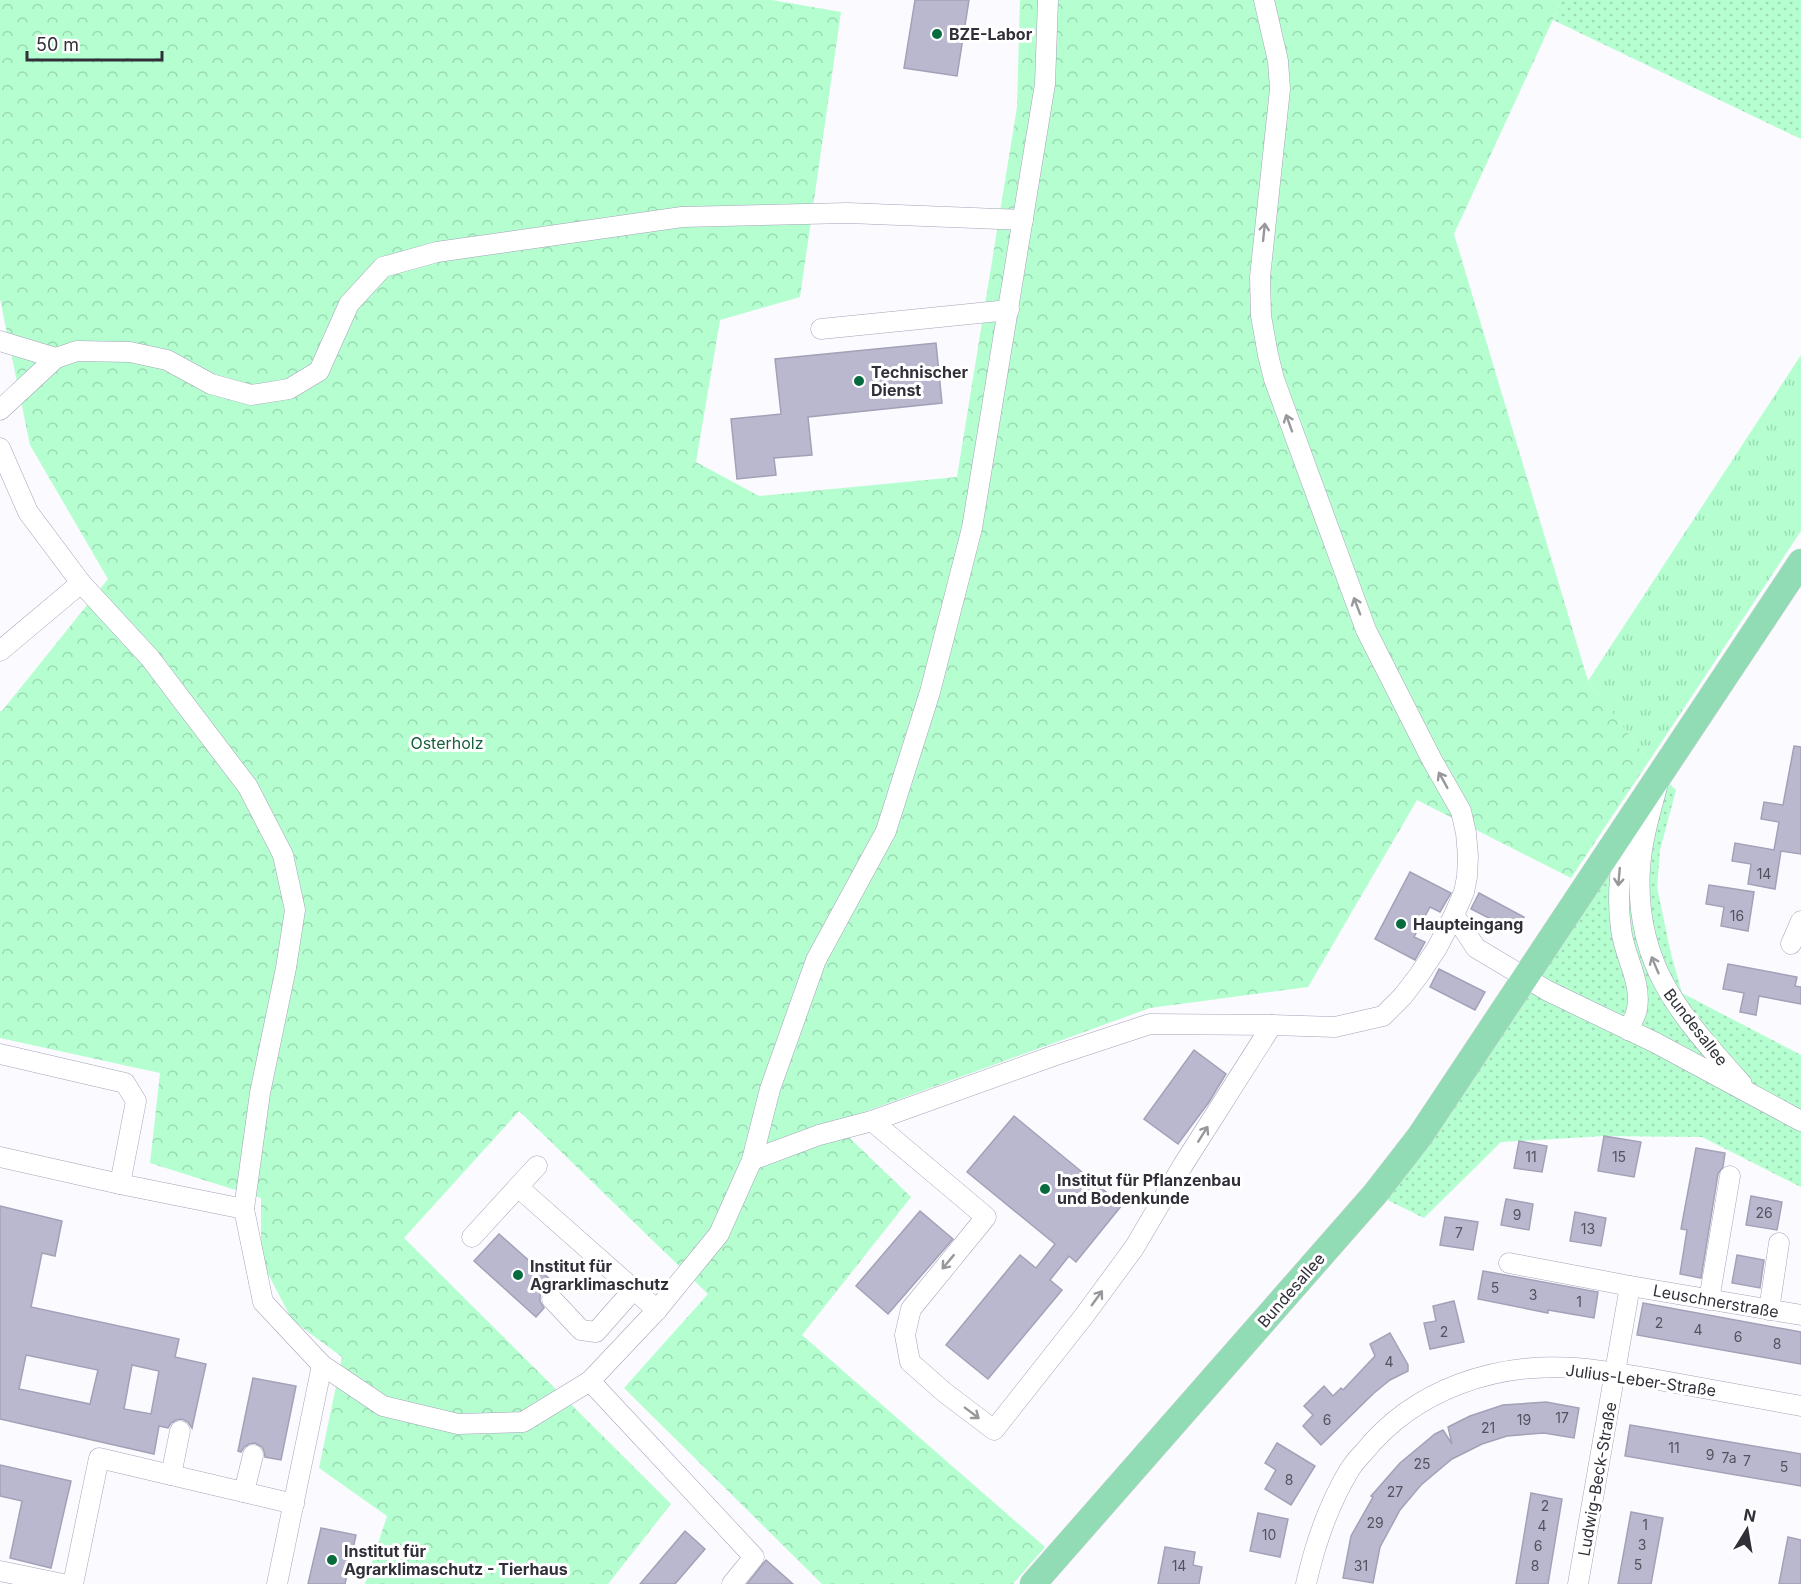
<svg xmlns="http://www.w3.org/2000/svg" width="1801" height="1584" font-family="Inter,sans-serif">
  <style>
    .grass { fill: url(#grass-tufts) }
    .forest { fill: url(#forest-crowns) }
    .park { fill: url(#park-dots) }
    .building { fill: #bab8cf; stroke: #a3a1b7; stroke-width: 1.5; fill-rule: evenodd }
    .lines { fill: none; stroke-linecap: round; stroke-linejoin: round }
    .minor-casing { stroke: #a5a3b9; stroke-width: 21 }
    .major-casing { stroke: #d6d6d7; stroke-width: 27 }
    .minor { stroke: #fff; stroke-width: 20 }
    .major { stroke: #91dbb5; stroke-width: 26 }
    .oneway { stroke: #98989c }
    .poi-dot { fill: #086b40; stroke: #fff; stroke-width: 2 }
    .labels { text-anchor: middle; stroke-width: 6; stroke-linejoin: round; paint-order: stroke }
    .number-label { font-size: 14px; fill: #53525e }
    .poi-label { font-size: 16px; font-weight: bold; fill: #313039; stroke: #fff; text-anchor: start }
    .park-label { font-size: 16px; fill: #1b603d; stroke: #fff }
    .street-label { font-size: 16px; fill: #313039; stroke: #fff }
  </style>
  <defs>
    <pattern id="grass-tufts" width="24" height="20" patternUnits="userSpaceOnUse" patternTransform="scale(1.5)"><rect width="24" height="20" fill="#b4fed0"/><path d="M3 7l-1-3M5 7V3M7 7l1-3M15 17l-1-3M17 17v-4M19 17l1-3" fill="none" stroke="#9bdab3"/></pattern>
    <pattern id="forest-crowns" width="20" height="18" patternUnits="userSpaceOnUse" patternTransform="scale(1.5)"><rect width="20" height="18" fill="#b4fed0"/><path d="M2 6a3 3 0 1 1 6 0M12 15a3 3 0 1 1 6 0" fill="none" stroke="#9bdab3"/></pattern>
    <pattern id="park-dots" width="8" height="8" patternUnits="userSpaceOnUse" patternTransform="scale(1.5)"><rect width="8" height="8" fill="#b4fed0"/><path d="M2 2h.1M6 6h.1" fill="none" stroke="#9bdab3" stroke-width="1.8" stroke-linecap="round"/></pattern>
  </defs>
  <rect width="100%" height="100%" fill="#fafaff"/>
  <polygon class="grass" points="1801,355 1801,531 1649,761 1588,681"/>
  <polygon class="forest" points="0,0 772,0 841,12 800,297 720,320 696,462 759,496 957,477 1017,107 1020,0 1562,0 1454,234 1588,681 1649,761 1571,878 1417,800 1308,987 1150,1008 834,1123 911,1197 802,1335 1045,1547 1013,1584 822,1584 624,1388 708,1294 519,1111 404,1238 671,1504 608,1584 365,1584 387,1516 319,1468 342,1357 292,1320 261,1260 261,1198 150,1163 160,1073 0,1038 0,711 2,711 108,579 30,445 0,299"/>
  <g class="park">
    <polygon points="1562,0 1801,0 1801,139 1553,20"/>
    <polygon points="1660,775 1676,790 1660,850 1657,887 1671,954 1682,993 1801,1055 1801,1187 1702,1137 1604,1136 1501,1142 1424,1218 1375,1194"/>
  </g>
  <g class="building">
    <polygon points="915,0 969,0 957,76 904,68"/>
    <polygon points="936,343 942,403 808,417 812,455 774,458 776,475 737,479 731,419 781,414 775,359"/>
    <polygon points="1794,746 1801,747 1801,854 1781,851 1775,889 1748,884 1751,864 1732,861 1735,843 1774,850 1779,822 1761,819 1764,802 1783,805"/>
    <polygon points="1410,872 1451,893 1440,912 1430,907 1414,937 1425,942 1415,960 1375,939"/>
    <polygon points="1709,885 1754,892 1748,931 1721,926 1724,907 1706,904"/>
    <polygon points="1479,893 1524,917 1516,932 1471,909"/>
    <polygon points="1728,964 1797,977 1795,986 1801,987 1801,1004 1759,996 1756,1015 1740,1012 1744,993 1723,989"/>
    <polygon points="1439,969 1485,992 1475,1010 1430,987"/>
    <polygon points="1194,1050 1226,1074 1209,1102 1178,1144 1144,1119"/>
    <polygon points="1014,1116 1122,1205 1076,1262 1069,1256 1050,1280 1062,1290 988,1379 946,1345 1020,1255 1036,1268 1055,1244 967,1172"/>
    <polygon points="1604,1136 1641,1142 1634,1177 1598,1171"/>
    <polygon points="1519,1141 1547,1146 1542,1172 1514,1168"/>
    <polygon points="1696,1148 1725,1153 1723,1167 1718,1174 1701,1278 1680,1274 1687,1230 1681,1229"/>
    <polygon points="1751,1196 1782,1202 1777,1230 1746,1225"/>
    <polygon points="1506,1199 1533,1204 1529,1230 1501,1225"/>
    <path d="M0 1206 62 1221 55 1256 42 1253 31 1307 179 1339 175 1357 206 1364 192 1428 188 1422 182 1419 176 1420 171 1423 168 1428 159 1426 154 1454 0 1419ZM26 1355 98 1370 90 1404 19 1389ZM132 1365 159 1371 151 1414 124 1409Z"/>
    <polygon points="920,1211 953,1239 888,1314 856,1286"/>
    <polygon points="1575,1212 1606,1218 1601,1246 1570,1241"/>
    <polygon points="1445,1217 1478,1222 1473,1250 1440,1245"/>
    <polygon points="499,1234 561,1289 560,1290 555,1287 550,1287 543,1291 540,1296 540,1301 544,1308 536,1317 474,1261"/>
    <polygon points="1737,1255 1764,1260 1760,1288 1732,1283"/>
    <polygon points="1483,1271 1598,1292 1594,1318 1548,1310 1548,1313 1478,1299"/>
    <polygon points="1454,1301 1464,1342 1430,1349 1424,1323 1436,1321 1433,1306"/>
    <polygon points="1643,1303 1801,1332 1801,1364 1637,1335"/>
    <polygon points="1390,1333 1408,1365 1408,1371 1390,1380 1374,1393 1321,1445 1303,1426 1313,1415 1304,1406 1324,1386 1333,1396 1341,1388 1343,1390 1375,1356 1370,1344"/>
    <polygon points="253,1378 296,1386 281,1460 265,1457 264,1451 262,1447 255,1443 249,1444 244,1447 241,1452 238,1451"/>
    <polygon points="1546,1402 1579,1408 1574,1438 1544,1433 1507,1436 1482,1444 1452,1459 1421,1485 1400,1510 1380,1547 1373,1583 1343,1578 1351,1536 1373,1497 1371,1496 1400,1463 1435,1434 1443,1430 1452,1444 1448,1427 1470,1416 1503,1405"/>
    <polygon points="1630,1425 1801,1454 1801,1486 1625,1456"/>
    <polygon points="1277,1443 1315,1466 1291,1505 1265,1489 1276,1470 1265,1463"/>
    <polygon points="0,1465 71,1481 51,1568 10,1558 22,1501 0,1496"/>
    <polygon points="1531,1493 1562,1499 1548,1584 1516,1584"/>
    <polygon points="1631,1512 1663,1518 1651,1584 1618,1584"/>
    <polygon points="1258,1513 1288,1519 1280,1557 1250,1551"/>
    <polygon points="321,1528 356,1535 345,1584 308,1584"/>
    <polygon points="685,1531 705,1549 675,1584 640,1584"/>
    <polygon points="1788,1537 1801,1540 1801,1584 1779,1584"/>
    <polygon points="1165,1547 1195,1552 1193,1565 1202,1567 1199,1584 1158,1584"/>
    <polygon points="766,1560 793,1584 747,1584"/>
  </g>
  <g class="lines">
    <defs>
      <g id="minor">
        <polyline points="821,329 1009,310"/>
        <polyline points="0,341 56,358 0,410"/>
        <polyline points="56,358 77,351 130,352 167,360 211,384 251,395 289,389 319,371 349,304 383,267 437,252 682,217 848,213 1023,220"/>
        <polyline points="0,448 28,512 81,583 150,658 248,787 283,855 295,910 286,968 260,1093 244,1209 263,1302 322,1365 383,1406 458,1424 523,1422 590,1381 657,1310 719,1234 752,1160 770,1089 816,960 886,831 930,692 972,528 1045,84 1048,0"/>
        <polyline points="0,651 81,583"/>
        <path d="M1657 787C1650 813 1642 840 1640 868 1634 965 1681 1016 1742 1084"/>
        <polyline points="1454,915 1476,948 1548,991 1656,1043 1801,1121"/>
        <polyline points="1791,944 1801,921"/>
        <path d="M1628 1030C1631 1023 1636 1016 1637 1009 1642 981 1624 956 1621 929 1616 893 1621 863 1628 828"/>
        <polyline points="0,1054 125,1083 136,1101 120,1184"/>
        <polyline points="872,1121 986,1217 911,1309 905,1335 910,1362 944,1392 994,1430 1084,1316 1134,1248 1183,1165 1272,1025"/>
        <polyline points="0,1157 120,1184 244,1209"/>
        <polyline points="752,1160 819,1135 872,1121 1053,1056 1150,1024 1272,1025 1335,1027 1383,1016 1403,996 1419,975 1437,948 1454,915 1464,892 1467,877 1468,856 1466,833 1461,811 1432,760 1366,630 1286,412 1274,379 1268,355 1261,316 1260,277 1280,89 1278,61 1264,0"/>
        <polyline points="518,1187 657,1310"/>
        <polyline points="472,1237 537,1166"/>
        <polyline points="1509,1263 1630,1286 1801,1315"/>
        <polyline points="552,1299 581,1330 596,1332 634,1289"/>
        <polyline points="1709,1300 1730,1176"/>
        <polyline points="1769,1310 1779,1243"/>
        <polyline points="590,1381 754,1557 732,1584"/>
        <polyline points="171,1475 180,1431"/>
        <polyline points="244,1492 253,1455"/>
        <polyline points="0,1571 63,1584"/>
        <polyline points="73,1584 99,1458 294,1504"/>
        <polyline points="277,1584 322,1365"/>
        <path d="M1306 1584C1315 1544 1328 1505 1350 1469 1354 1463 1359 1457 1364 1452 1415 1389 1496 1362 1576 1368 1602 1370 1627 1375 1653 1379 1702 1388 1752 1397 1801 1406"/>
        <polyline points="1578,1584 1630,1286"/>
      </g>
      <polyline id="major" points="1033,1584 1375,1194 1420,1136 1801,562"/>
    </defs>
    <use href="#minor" class="minor-casing"/>
    <use href="#major" class="major-casing"/>
    <use href="#minor" class="minor"/>
    <use href="#major" class="major"/>
  </g>
  <defs><path id="oneway-shaft" d="M-6 0H5M1.5-3L5.5 0L1.5 3" fill="none" stroke-width="1.6" stroke-linecap="round" stroke-linejoin="round" transform="scale(1.5)"/></defs>
  <g class="oneway">
    <use href="#oneway-shaft" transform="translate(1264 232) rotate(-84)"/>
    <use href="#oneway-shaft" transform="translate(1289 423) rotate(-110)"/>
    <use href="#oneway-shaft" transform="translate(1357 606) rotate(-111)"/>
    <use href="#oneway-shaft" transform="translate(1443 780) rotate(-119)"/>
    <use href="#oneway-shaft" transform="translate(1619 877) rotate(95)"/>
    <use href="#oneway-shaft" transform="translate(1655 965) rotate(-113)"/>
    <use href="#oneway-shaft" transform="translate(1203 1134) rotate(-58)"/>
    <use href="#oneway-shaft" transform="translate(948 1262) rotate(130)"/>
    <use href="#oneway-shaft" transform="translate(1097 1298) rotate(-54)"/>
    <use href="#oneway-shaft" transform="translate(972 1413) rotate(37)"/>
  </g>
  <g class="poi-dot">
    <circle cx="937" cy="34" r="6"/>
    <circle cx="859" cy="381" r="6"/>
    <circle cx="1401" cy="924" r="6"/>
    <circle cx="1045" cy="1189" r="6"/>
    <circle cx="518" cy="1275" r="6"/>
    <circle cx="332" cy="1560" r="6"/>
  </g>
  <g class="labels">
    <g class="number-label">
      <text x="1764" y="879">14</text>
      <text x="1737" y="921">16</text>
      <text x="1531" y="1162">11</text>
      <text x="1619" y="1162">15</text>
      <text x="1764" y="1218">26</text>
      <text x="1517" y="1220">9</text>
      <text x="1588" y="1234">13</text>
      <text x="1459" y="1238">7</text>
      <text x="1495" y="1293">5</text>
      <text x="1533" y="1300">3</text>
      <text x="1579" y="1307">1</text>
      <text x="1659" y="1328">2</text>
      <text x="1698" y="1335">4</text>
      <text x="1444" y="1337">2</text>
      <text x="1738" y="1342">6</text>
      <text x="1777" y="1349">8</text>
      <text x="1389" y="1367">4</text>
      <text x="1562" y="1423">17</text>
      <text x="1327" y="1425">6</text>
      <text x="1524" y="1425">19</text>
      <text x="1488" y="1433">21</text>
      <text x="1674" y="1453">11</text>
      <text x="1710" y="1460">9</text>
      <text x="1729" y="1463">7a</text>
      <text x="1747" y="1466">7</text>
      <text x="1422" y="1469">25</text>
      <text x="1784" y="1472">5</text>
      <text x="1289" y="1485">8</text>
      <text x="1395" y="1497">27</text>
      <text x="1545" y="1511">2</text>
      <text x="1375" y="1528">29</text>
      <text x="1645" y="1530">1</text>
      <text x="1542" y="1531">4</text>
      <text x="1269" y="1540">10</text>
      <text x="1642" y="1550">3</text>
      <text x="1538" y="1551">6</text>
      <text x="1638" y="1570">5</text>
      <text x="1179" y="1571">14</text>
      <text x="1361" y="1571">31</text>
      <text x="1535" y="1571">8</text>
    </g>
    <g class="poi-label">
      <text x="949" y="40">BZE-Labor</text>
      <text x="871" y="378">Technischer<tspan x="871" dy="18">Dienst</tspan></text>
      <text x="1413" y="930">Haupteingang</text>
      <text x="1057" y="1186">Institut für Pflanzenbau<tspan x="1057" dy="18">und Bodenkunde</tspan></text>
      <text x="530" y="1272">Institut für<tspan x="530" dy="18">Agrarklimaschutz</tspan></text>
      <text x="344" y="1557">Institut für<tspan x="344" dy="18">Agrarklimaschutz - Tierhaus</tspan></text>
    </g>
    <g class="park-label">
      <text x="447" y="749">Osterholz</text>
    </g>
    <g class="street-label">
      <text transform="translate(1696 1027) rotate(52)" y="6">Bundesallee</text>
      <text transform="translate(1291 1290) rotate(-49)" y="6">Bundesallee</text>
      <text transform="translate(1716 1301) rotate(10)" y="6">Leuschnerstraße</text>
      <text transform="translate(1641 1380) rotate(8)" y="6">Julius-Leber-Straße</text>
      <text transform="translate(1597 1479) rotate(-80)" y="6">Ludwig-Beck-Straße</text>
    </g>
  </g>
  <g transform="translate(1747 1530) rotate(11)" stroke="#ffffff" stroke-width="4.5" paint-order="stroke">
  <path d="M0-4.5L10 22L0 15L-10 22Z" fill="#313039"/>
  <text y="-9" font-size="16" font-weight="bold" text-anchor="middle" fill="#313039">N</text>
  </g>
  <path d="M27 51v9h135v-9" fill="none" stroke="#313039" stroke-width="3"/>
  <text x="36" y="51" font-size="18" fill="#313039" stroke="#ffffff" stroke-width="4.5" paint-order="stroke">50 m</text>
</svg>
